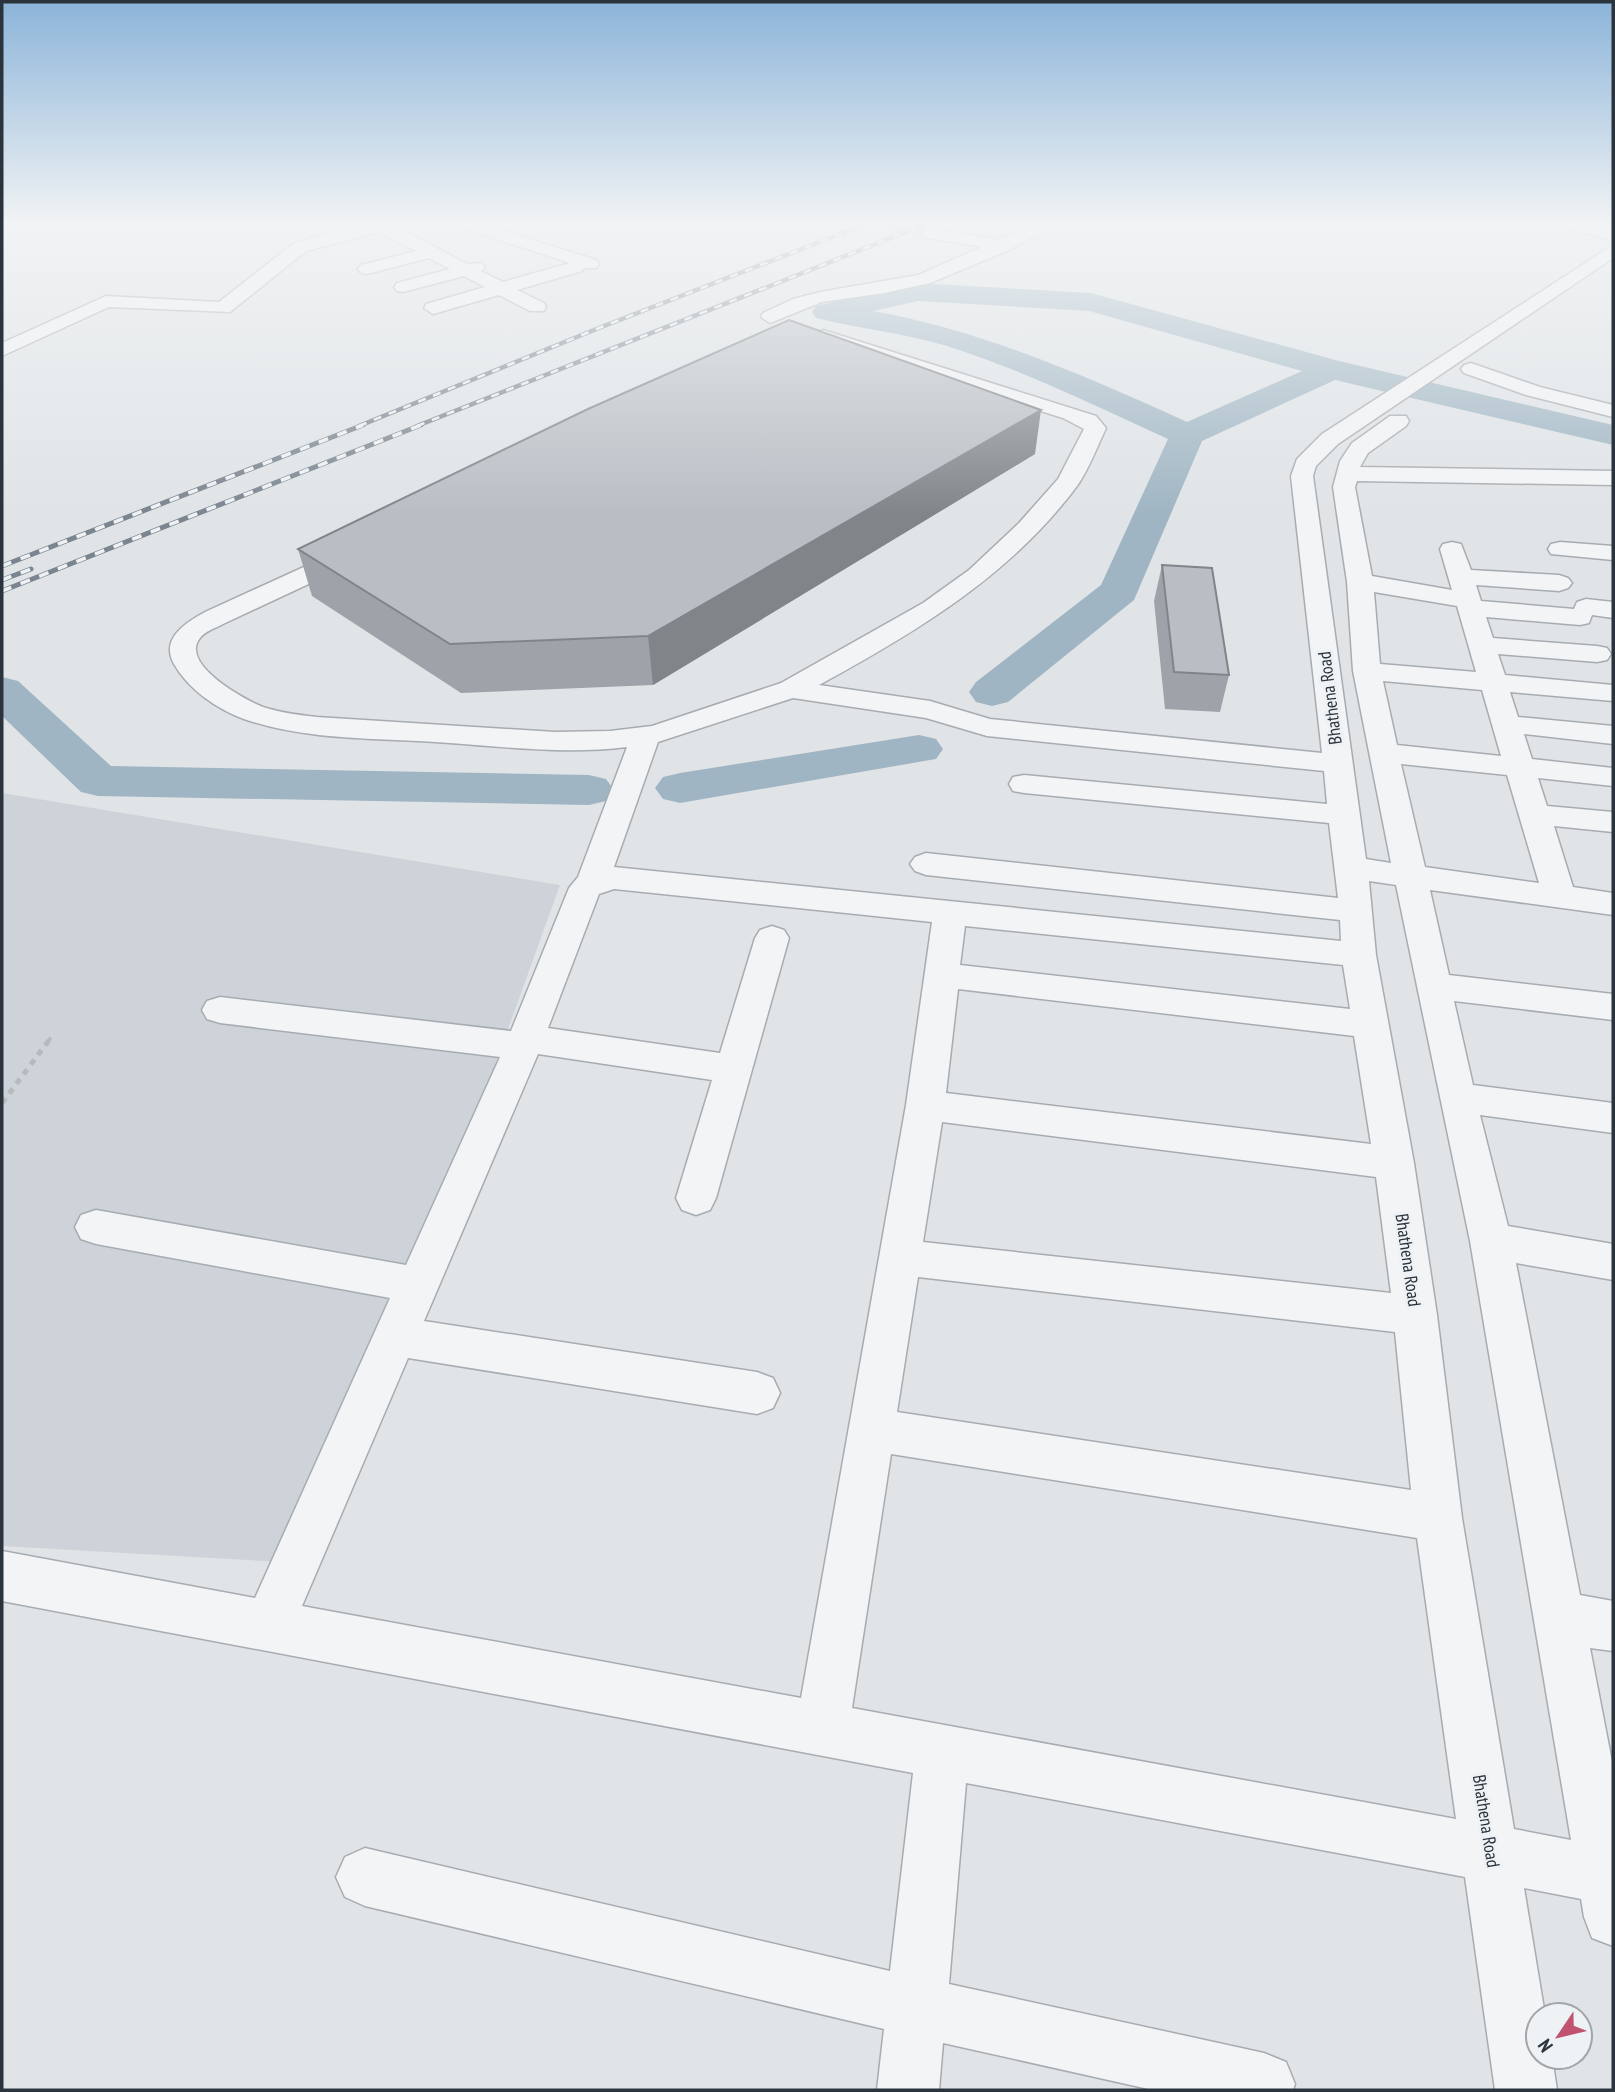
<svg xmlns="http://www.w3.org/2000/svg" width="1615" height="2092" font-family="'PT Sans Narrow',sans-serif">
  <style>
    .built { fill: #ced3d9 }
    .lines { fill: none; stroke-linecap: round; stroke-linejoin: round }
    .river { fill: #9fb5c3; fill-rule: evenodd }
    .minor-tunnel { stroke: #bcc1c5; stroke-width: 18; stroke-dasharray: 18 10; stroke-linecap: butt }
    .minor-casing { stroke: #a6acb1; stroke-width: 3 }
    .path-far1 { stroke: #b6babe; stroke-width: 3.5; stroke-dasharray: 4.5 4.5; stroke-linecap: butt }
    .path { stroke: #b6babe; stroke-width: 5; stroke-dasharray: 6 6; stroke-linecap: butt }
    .minor { fill: #f2f4f6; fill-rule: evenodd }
    .rail-far1-casing { stroke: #7b858f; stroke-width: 4.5 }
    .rail-casing { stroke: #7b858f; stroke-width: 5 }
    .rail-far1 { stroke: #eff2f5; stroke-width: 2.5; stroke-dasharray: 8; stroke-linecap: butt }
    .rail { stroke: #eff2f5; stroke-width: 3.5; stroke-dasharray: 10; stroke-linecap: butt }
    .wall { fill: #9ea3a9 }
    .shaded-wall { fill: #818589 }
    .building { fill: #b8bec4; stroke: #818589; stroke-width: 2 }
    .labels { text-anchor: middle; stroke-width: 6; stroke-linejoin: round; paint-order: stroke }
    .street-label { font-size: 18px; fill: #2b343d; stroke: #eff2f5 }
  </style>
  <rect width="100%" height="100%" fill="#e0e4e7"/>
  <polygon class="built" points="2,793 560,885 315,1564 2,1546"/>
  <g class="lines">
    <g class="river">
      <path d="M918 283 1091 293 1339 361 1613 425V445L1335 380 1202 441 1134 600 1008 702 992 706 976 702 969 692 976 682 1101 585 1168 439C1095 406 1023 370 947 346 904 333 860 329 816 318L812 312 816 306ZM918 301 1089 311 1302 371 1187 422C1085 376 984 331 873 311Z"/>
      <polygon points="2,677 18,681 111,766 589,775 606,779 614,790 606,801 589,805 98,796 81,792 2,716"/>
      <polygon points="919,735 936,739 943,749 936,759 680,803 663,799 655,788 663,777 680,773"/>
    </g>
    <polyline class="minor-tunnel" points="887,222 930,233"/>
    <defs>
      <g id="minor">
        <polygon points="371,222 387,222 467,264 482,263 485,267 481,271 503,282 570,263 453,225 451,222 475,222 596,260 599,264 596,268 584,268 582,271 517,290 544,303 546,307 544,311 530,311 499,295 433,314 424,308 426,304 485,287 464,276 403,292 397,291 394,287 397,283 450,269 429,258 367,274 361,273 358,269 361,265 416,251 379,232 306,251 230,312 109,307 2,356 2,343 106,296 219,302 294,243"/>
        <polygon points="1040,222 1061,222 1009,250 930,283 885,293 822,302 770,323 761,317 763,313 793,299 820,292 918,275 982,247 924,237 922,233 924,229 930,228 998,240"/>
        <polygon points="1550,222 1578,222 1613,230 1613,240 1552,225"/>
        <path d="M1613 245V258L1338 444 1316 466 1313 476 1366 859 1391 863 1353 671 1347 582 1333 487 1340 461 1352 443 1390 416H1406L1409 421 1406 426 1368 453 1360 467 1613 471V485L1357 481 1355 487 1372 576 1452 590 1440 549 1443 544 1452 542 1461 544 1471 570 1559 575 1568 578 1572 583 1568 588 1559 591 1476 585 1481 601 1574 609 1577 602 1586 599 1613 602V618L1592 615 1589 623 1580 625 1486 617 1493 638 1597 646 1607 648 1611 654 1607 660 1597 662 1498 654 1505 675 1613 685V701L1510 692 1518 717 1613 726V744L1524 734 1532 759 1613 768V786L1538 778 1547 806 1613 812V832L1554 826 1573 887 1613 893V915L1430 890 1449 975 1613 994V1020L1454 1001 1473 1085 1613 1103V1133L1480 1115 1508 1226 1613 1244V1280L1516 1263 1580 1595 1613 1601V1651L1590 1648 1613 1767V1946L1592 1938 1584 1917 1581 1899 1524 1888 1545 2015H1538V2057H1552L1557 2090H1495L1465 1877 966 1783 949 1984 1264 2053 1286 2062 1295 2084 1293 2090H1153L943 2043 939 2090H877L884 2029 365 1906 345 1897 336 1877 345 1857 365 1848 890 1971 913 1773 2 1601V1551L255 1598 390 1298 96 1244 81 1239 75 1227 81 1215 96 1210 406 1265 500 1057 220 1023 207 1019 202 1010 207 1001 220 997 511 1031 569 888 578 877 627 747C564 755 498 746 435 742 372 738 305 740 244 719 217 709 189 690 174 664 160 639 185 623 205 612L823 330 1077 410 1096 416 1106 428C1097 447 1089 469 1077 486 1010 576 916 632 819 685L930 701 990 719 1322 753 1291 476 1297 459 1322 434ZM824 343 1063 418 1084 429 1058 479 1019 523 969 570 923 603 781 683 652 726 610 731 555 732 317 717C299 715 281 713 263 707 245 700 179 664 200 638 205 631 216 628 223 624ZM1374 592 1457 606 1476 672 1380 664ZM1383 681 1482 690 1501 756 1397 745ZM793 698 926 718 987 736 1324 771 1327 804 1024 775 1013 777 1009 784 1013 791 1024 793 1329 823 1338 898 926 853 915 857 910 864 915 871 926 875 1340 920 1341 941 614 867 658 742ZM1401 764 1507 775 1539 883 1425 867ZM1369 881 1396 885 1470 1241 1571 1840 1514 1829 1462 1518 1437 1315 1414 1163 1376 955ZM614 889 932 922 906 1105 801 1698 302 1606 408 1358 757 1414 773 1408 780 1393 773 1378 757 1372 424 1321 538 1054 712 1080 676 1198 682 1210 696 1215 710 1210 716 1198 789 938 784 930 772 926 760 930 755 938 720 1053 548 1028 599 894ZM965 926 1343 965 1350 1009 960 965ZM958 989 1354 1036 1371 1144 946 1093ZM942 1122 1376 1177 1391 1293 923 1242ZM918 1277 1395 1332 1411 1490 897 1412ZM891 1454 1417 1538 1456 1819 852 1708Z"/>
        <polygon points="1471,363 1540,387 1613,405 1613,417 1526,395 1464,373 1461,369 1464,365"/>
        <polygon points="1560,542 1613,546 1613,560 1551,554 1548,549 1551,544"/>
      </g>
    </defs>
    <use href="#minor" class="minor-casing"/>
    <polyline class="path-far1" points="48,1041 53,1035"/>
    <polyline class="path" points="2,1103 50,1039"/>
    <use href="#minor" class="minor"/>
    <defs>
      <g id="rail-far1">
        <polyline points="359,426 599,328 871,222"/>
        <polyline points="417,426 931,222"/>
      </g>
      <g id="rail">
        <polyline points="2,566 363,425"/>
        <polyline points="2,580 31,569"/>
        <polyline points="2,591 421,425"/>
      </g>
    </defs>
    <use href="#rail-far1" class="rail-far1-casing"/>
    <use href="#rail" class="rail-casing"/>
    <use href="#rail-far1" class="rail-far1"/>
    <use href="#rail" class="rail"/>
  </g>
  <g class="wall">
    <polygon points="1035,454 653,685 461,693 312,596 298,549"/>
    <polygon points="1162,565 1229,675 1220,712 1165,709 1154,601"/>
  </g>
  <polygon class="shaded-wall" points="1041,410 1035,454 653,685 648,636"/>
  <g class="building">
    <polygon points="789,320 1041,410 648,636 450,644 298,549 588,409"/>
    <polygon points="1162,565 1212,568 1229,675 1174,672"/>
  </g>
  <linearGradient id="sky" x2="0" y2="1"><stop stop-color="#8bb4d9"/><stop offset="0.43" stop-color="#f1f3f4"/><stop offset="1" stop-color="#f1f3f4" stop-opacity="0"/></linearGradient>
  <rect width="1615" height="515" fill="url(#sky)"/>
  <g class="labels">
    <g class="street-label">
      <text transform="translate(1330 698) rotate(-97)" y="6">Bhathena Road</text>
      <text transform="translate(1408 1260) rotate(82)" y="6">Bhathena Road</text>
      <text transform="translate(1486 1821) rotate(81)" y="6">Bhathena Road</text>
    </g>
  </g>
  <rect width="1615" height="2092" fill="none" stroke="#2b343d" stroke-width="7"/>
  <g transform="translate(1559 2036) rotate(235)"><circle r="33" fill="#eff2f5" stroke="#a1a6ab" stroke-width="2"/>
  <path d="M0-5L12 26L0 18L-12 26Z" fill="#bf5370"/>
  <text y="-10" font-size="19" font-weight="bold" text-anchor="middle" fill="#2b343d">N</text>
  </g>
</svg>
